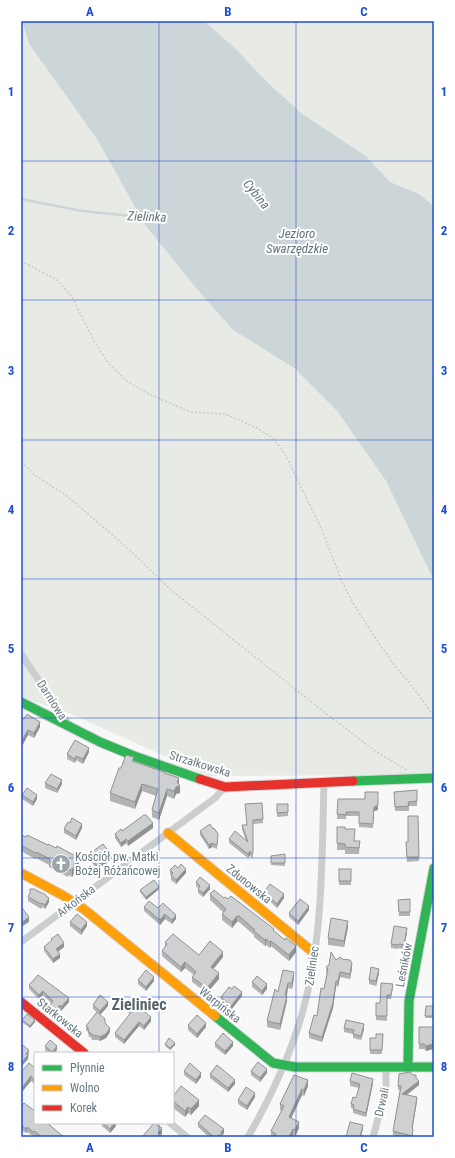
<svg xmlns="http://www.w3.org/2000/svg" width="455" height="1158" font-family="'Roboto Condensed',sans-serif">
  <style>
    .green { fill: #e8eae5 }
    .water { fill: #ccd5d7 }
    .lines { fill: none; stroke-linecap: round; stroke-linejoin: round }
    .stream { stroke: #ccd5d7; stroke-width: 2.5 }
    .fast-casing { stroke: #d4d5d6; stroke-width: 11 }
    .slow-casing { stroke: #d4d5d6; stroke-width: 11 }
    .jam-casing { stroke: #d4d5d6; stroke-width: 11 }
    .path { stroke: #c9cacb; stroke-width: 1.5; stroke-dasharray: 2 2; stroke-linecap: butt }
    .street { stroke: #cbcdce; stroke-width: 7 }
    .fast { stroke: #30b455; stroke-width: 9 }
    .slow { stroke: #ff9f0a; stroke-width: 9 }
    .jam { stroke: #e5322d; stroke-width: 9 }
    .wall { fill: #b2b3b4 }
    .shaded-wall { fill: #919292 }
    .building { fill: #cfd0d1; stroke: #919292 }
    .grid { fill: none; stroke: #1d4ed8; stroke-width: 1; stroke-opacity: 0.55 }
    .labels { text-anchor: middle; stroke-width: 4; stroke-linejoin: round; paint-order: stroke }
    .street-label { font-size: 12px; fill: #667881; stroke: #fff }
    .poi-label { font-size: 12px; fill: #667881; stroke: #fff; text-anchor: start }
    .water-label { font-size: 13px; font-style: italic; fill: #60767b; stroke: #fff }
    .district-label { font-size: 16px; font-weight: bold; fill: #57656c; stroke: #fff }
    .neatline { fill: none; stroke: #1d4ed8; stroke-width: 1.5 }
    .grid-label { font-size: 13px; text-anchor: middle; font-weight: bold; fill: #1d4ed8 }
  </style>
  <rect width="100%" height="100%" fill="#f8f8f8"/>
  <g class="green">
    <polygon points="21,21 29,44 97,139 145,225 201,294 233,330 294,368 337,411 386,481 434,581 434,775 209,776 71,714 21,697"/>
    <polygon points="204,21 434,21 434,206 419,194 390,182 366,156 301,113 264,79 235,48"/>
  </g>
  <polygon class="water" points="22,21 204,21 235,48 264,79 301,113 366,156 390,182 419,194 434,206 434,581 386,481 337,411 294,368 233,330 201,294 145,225 97,139 29,44"/>
  <g class="lines">
    <polyline class="stream" points="21,199 82,211 143,217"/>
    <defs>
      <g id="fast">
        <polyline points="21,702 100,742 134,756 200,779"/>
        <polyline points="353,781 434,778"/>
        <polyline points="215,1016 273,1063 295,1067 434,1067"/>
        <polyline points="408,1067 409,1001 434,868"/>
      </g>
      <g id="slow">
        <polyline points="168,833 314,953"/>
        <polyline points="21,873 64,896 85,910 215,1016"/>
      </g>
      <g id="jam">
        <polyline points="200,779 225,787 353,781"/>
        <polyline points="21,1002 84,1053"/>
      </g>
    </defs>
    <use href="#fast" class="fast-casing"/>
    <use href="#slow" class="slow-casing"/>
    <use href="#jam" class="jam-casing"/>
    <g class="path">
      <polyline points="21,261 57,280 72,297 94,341 108,363 128,382 149,394 190,412 225,414 257,428 273,438 285,454 322,530 342,582 353,603 372,633 394,665 409,682 434,716"/>
      <polyline points="21,462 36,476 67,496 123,544 171,590 324,712 375,751 407,770"/>
      <polyline points="432,859 434,842"/>
    </g>
    <g class="street">
      <polyline points="21,654 69,725"/>
      <polyline points="21,942 215,798 225,787"/>
      <polyline points="170,1123 187,1137"/>
      <path d="M248 1137C272 1095 293 1050 305 1003 323 933 322 854 324 782"/>
      <polyline points="373,1137 386,1090 386,1067"/>
    </g>
    <use href="#fast" class="fast"/>
    <use href="#slow" class="slow"/>
    <use href="#jam" class="jam"/>
  </g>
  <g class="wall">
    <polygon points="21,717 40,727 34,738 28,735 21,748"/>
    <polygon points="89,752 83,764 76,760 75,763 67,759 67,754"/>
    <polygon points="134,762 164,773 179,784 180,793 176,794 174,799 167,796 159,820 152,817 152,810 156,796 142,791 135,809 110,801 110,793"/>
    <polygon points="45,783 62,784 57,793 45,788"/>
    <polygon points="417,790 417,806 409,806 409,811 395,811 394,792"/>
    <polygon points="378,792 378,810 374,811 373,828 359,827 359,816 346,816 346,819 337,819 338,799 365,799"/>
    <polygon points="22,795 37,799 33,806 22,799"/>
    <polygon points="262,803 263,823 253,824 253,857 251,858 250,855 248,858 229,843 229,839 246,841 242,829 242,825 246,825"/>
    <polygon points="277,804 288,804 288,816 277,817"/>
    <polygon points="418,816 419,861 407,862 406,842 408,842"/>
    <polygon points="70,823 82,828 76,840 64,833 64,829"/>
    <polygon points="337,827 345,829 355,841 360,841 359,854 345,854 345,850 337,850"/>
    <polygon points="153,828 128,846 126,843 121,847 115,838 115,834 122,831"/>
    <polygon points="200,831 218,838 217,849 212,847 209,849 200,835"/>
    <polygon points="21,835 79,865 72,877 69,875 68,877 49,867 49,865 36,858 35,859 21,851"/>
    <polygon points="89,854 112,859 97,870 89,858"/>
    <polygon points="285,854 285,866 271,865 271,856"/>
    <polygon points="178,868 186,873 176,884 171,880 171,875 170,874 170,870"/>
    <polygon points="351,869 351,885 339,885 339,881"/>
    <polygon points="196,882 210,889 203,897 198,893 198,888 196,886"/>
    <polygon points="159,889 146,900 140,892 140,890"/>
    <polygon points="264,892 284,898 277,908 264,896"/>
    <polygon points="210,894 224,898 274,931 296,952 289,961 271,946 270,948 266,945 265,946 254,937 254,935 239,922 237,922 232,928 222,920 222,914 224,913 210,900"/>
    <polygon points="28,897 46,897 49,902 45,909 42,907 41,909 28,901"/>
    <polygon points="398,900 410,912 410,916 399,916"/>
    <polygon points="144,907 158,908 176,919 172,924 165,919 160,925 144,911"/>
    <polygon points="309,910 298,925 289,917 289,913"/>
    <polygon points="70,922 87,926 81,935 70,926"/>
    <polygon points="348,927 344,947 328,945 328,938"/>
    <polygon points="407,932 404,949 399,948 398,949 391,948 391,944"/>
    <polygon points="51,939 64,947 58,952 60,958 53,963 44,951 44,947 51,941"/>
    <polygon points="165,942 199,955 223,957 213,969 219,979 207,993 192,982 192,977 194,975 185,968 181,972 162,956 162,951 165,946"/>
    <polygon points="342,959 352,968 350,979 340,977 338,987 336,986 333,1008 322,1042 309,1038 309,1033 317,1016 324,989 327,973 326,972 326,967 336,960"/>
    <polygon points="379,973 376,986 369,984 369,980"/>
    <polygon points="294,978 292,989 288,988 287,996 287,1001 280,1030 267,1027 267,1021 278,992"/>
    <polygon points="138,980 154,981 146,991 138,984"/>
    <polygon points="252,982 267,989 262,995 252,987"/>
    <polygon points="29,985 69,1002 61,1011 60,1010 55,1015 49,1010 49,1006 51,1003 43,995 39,999 29,989"/>
    <polygon points="393,988 391,999 387,999 387,1021 376,1020 376,1003 380,1003"/>
    <polygon points="232,989 242,996 231,1010 221,1001 221,997"/>
    <polygon points="93,1005 108,1006 100,1015 110,1032 106,1038 100,1041 98,1040 92,1040 91,1037 89,1037 88,1032 86,1030 86,1026 99,1014 93,1009"/>
    <polygon points="124,1005 151,1021 144,1030 139,1026 124,1044 115,1037 115,1033 130,1014 124,1009"/>
    <polygon points="426,1006 433,1006 433,1018 425,1018"/>
    <polygon points="22,1020 35,1022 30,1028 22,1022"/>
    <polygon points="188,1025 206,1027 197,1038 188,1030"/>
    <polygon points="419,1027 434,1027 434,1044 433,1044 433,1049 426,1051 424,1049 419,1049"/>
    <polygon points="344,1028 364,1029 361,1040 353,1038 353,1034 344,1032"/>
    <polygon points="383,1034 382,1054 370,1054 370,1038 376,1038"/>
    <polygon points="215,1043 233,1046 225,1055 215,1047"/>
    <polygon points="165,1044 175,1045 170,1050 165,1046"/>
    <polygon points="45,1046 57,1050 54,1053 48,1053 45,1050"/>
    <polygon points="35,1068 33,1083 31,1081 21,1093 21,1072"/>
    <polygon points="184,1071 201,1077 196,1084 184,1075"/>
    <polygon points="251,1071 267,1073 260,1082 251,1075"/>
    <polygon points="210,1074 235,1084 228,1092 210,1078"/>
    <polygon points="294,1075 308,1086 304,1096 302,1095 291,1118 299,1128 295,1136 293,1135 292,1137 271,1137 271,1131 282,1111 280,1110 280,1104"/>
    <polygon points="416,1078 419,1085 407,1095 417,1101 412,1128 413,1133 413,1137 400,1137 393,1135 393,1131 400,1090 398,1090 398,1086"/>
    <polygon points="350,1081 373,1083 366,1117 353,1113 353,1108 351,1108 351,1104 356,1098 359,1088 350,1086"/>
    <polygon points="173,1096 199,1106 191,1115 188,1113 185,1117 173,1108"/>
    <polygon points="255,1097 247,1110 238,1104 238,1100"/>
    <polygon points="21,1107 35,1123 64,1137 36,1137 34,1135 33,1136 27,1132 26,1133 21,1130"/>
    <polygon points="102,1123 116,1123 116,1126 110,1133 102,1126"/>
    <polygon points="198,1123 224,1133 222,1136 222,1137 209,1137 198,1127"/>
  </g>
  <g class="shaded-wall">
    <polygon points="40,722 40,727 34,738 34,733"/>
    <polygon points="28,730 28,735 21,748 21,742"/>
    <polygon points="89,748 89,752 83,764 83,759"/>
    <polygon points="76,756 76,760 75,763 75,759"/>
    <polygon points="179,778 179,786 180,786 180,793 176,794 174,799 174,791"/>
    <polygon points="62,780 62,784 57,793 57,789"/>
    <polygon points="142,784 142,791 135,809 135,802"/>
    <polygon points="167,789 167,796 159,820 159,813"/>
    <polygon points="37,795 37,799 33,806 33,802"/>
    <polygon points="378,805 378,810 374,811 373,828 374,807"/>
    <polygon points="153,823 153,828 128,846 128,841"/>
    <polygon points="82,824 82,828 76,840 76,836"/>
    <polygon points="126,839 126,843 121,847 121,843"/>
    <polygon points="212,843 212,847 209,849 209,845"/>
    <polygon points="250,851 250,855 248,858 248,854"/>
    <polygon points="112,855 112,859 97,870 97,866"/>
    <polygon points="79,858 79,865 72,877 72,870"/>
    <polygon points="186,869 186,873 176,884 176,880"/>
    <polygon points="210,885 210,889 203,897 203,893"/>
    <polygon points="159,887 159,889 146,900 146,897"/>
    <polygon points="284,894 284,898 277,908 277,904"/>
    <polygon points="49,898 49,902 45,909 45,905"/>
    <polygon points="309,906 309,910 298,925 298,921"/>
    <polygon points="165,914 165,919 160,925 160,920"/>
    <polygon points="176,915 176,919 172,924 172,920"/>
    <polygon points="237,916 237,922 232,928 232,922"/>
    <polygon points="29,917 29,922 21,927 21,923"/>
    <polygon points="348,921 348,927 344,947 344,941"/>
    <polygon points="87,922 87,926 81,935 81,930"/>
    <polygon points="407,928 407,932 404,949 404,945"/>
    <polygon points="266,939 266,945 265,946 265,940"/>
    <polygon points="271,941 271,946 270,948 270,942"/>
    <polygon points="64,943 64,947 56,953 56,949"/>
    <polygon points="296,946 296,952 289,961 289,955"/>
    <polygon points="223,952 223,957 211,972 211,967"/>
    <polygon points="60,954 60,958 53,963 53,959"/>
    <polygon points="185,962 185,968 181,972 181,967"/>
    <polygon points="352,963 352,968 350,979 350,974"/>
    <polygon points="379,969 379,973 376,986 376,981"/>
    <polygon points="294,972 294,978 292,989 292,983"/>
    <polygon points="340,972 340,977 338,987 338,981"/>
    <polygon points="219,973 219,979 207,993 207,988"/>
    <polygon points="154,977 154,981 146,991 146,987"/>
    <polygon points="336,981 336,986 333,1008 322,1042 322,1037"/>
    <polygon points="288,983 288,988 285,1001 285,995"/>
    <polygon points="267,984 267,989 262,995 262,991"/>
    <polygon points="43,991 43,995 39,999 39,995"/>
    <polygon points="242,992 242,996 231,1010 231,1006"/>
    <polygon points="287,996 287,1001 280,1030 280,1024"/>
    <polygon points="69,998 69,1002 61,1011 61,1007"/>
    <polygon points="108,1002 108,1006 100,1015 100,1011"/>
    <polygon points="60,1005 60,1010 55,1015 55,1011"/>
    <polygon points="151,1017 151,1021 144,1030 144,1026"/>
    <polygon points="35,1020 35,1022 30,1028 30,1026"/>
    <polygon points="139,1022 139,1026 124,1044 124,1040"/>
    <polygon points="206,1023 206,1027 197,1038 197,1034"/>
    <polygon points="364,1024 364,1029 361,1040 361,1036"/>
    <polygon points="110,1028 110,1032 106,1038 100,1041 100,1037"/>
    <polygon points="233,1042 233,1046 225,1055 225,1051"/>
    <polygon points="175,1043 175,1045 170,1050 170,1048"/>
    <polygon points="433,1044 433,1049 426,1051 426,1046"/>
    <polygon points="57,1046 57,1050 54,1053 52,1053 52,1052"/>
    <polygon points="29,1050 28,1059 22,1066 22,1062 26,1054"/>
    <polygon points="267,1069 267,1073 260,1082 260,1078"/>
    <polygon points="201,1073 201,1077 196,1084 196,1080"/>
    <polygon points="31,1076 31,1081 21,1093 21,1089"/>
    <polygon points="35,1077 35,1081 33,1083 33,1079"/>
    <polygon points="373,1079 373,1083 366,1117 366,1113"/>
    <polygon points="235,1080 235,1084 228,1092 228,1088"/>
    <polygon points="308,1080 308,1086 304,1096 304,1090"/>
    <polygon points="419,1081 419,1085 402,1098 402,1094"/>
    <polygon points="302,1089 302,1095 289,1123 289,1117"/>
    <polygon points="255,1093 255,1097 247,1110 247,1106"/>
    <polygon points="417,1097 417,1101 412,1132 412,1128"/>
    <polygon points="199,1100 199,1106 191,1115 191,1109"/>
    <polygon points="188,1107 188,1113 185,1117 185,1111"/>
    <polygon points="299,1122 299,1128 295,1136 295,1130"/>
    <polygon points="114,1123 116,1123 116,1126 110,1133 110,1129"/>
    <polygon points="363,1125 363,1129 361,1137 360,1137"/>
    <polygon points="27,1127 27,1132 26,1133 26,1129"/>
    <polygon points="162,1128 162,1134 159,1137 158,1133"/>
    <polygon points="224,1129 224,1133 221,1136 221,1132"/>
    <polygon points="293,1129 293,1135 292,1137 289,1137"/>
  </g>
  <g class="building">
    <polygon points="27,714 40,722 34,733 28,730 21,742 21,717 24,719"/>
    <polygon points="75,740 89,748 83,759 76,756 75,759 67,754"/>
    <polygon points="126,755 134,757 132,761 164,772 164,773 179,778 177,782 180,786 176,787 174,791 167,789 159,813 152,810 158,789 142,784 135,802 110,793 119,768 121,768"/>
    <polygon points="51,774 62,780 57,789 45,783"/>
    <polygon points="27,788 37,795 33,802 22,795"/>
    <polygon points="417,790 417,801 408,802 409,806 395,807 394,792"/>
    <polygon points="365,792 378,792 378,805 374,807 373,824 359,823 359,812 346,812 346,815 337,814 338,799 365,799"/>
    <polygon points="262,803 263,819 253,820 253,853 251,854 250,851 248,854 229,839 235,831 248,842 242,825 247,825 245,804"/>
    <polygon points="277,804 288,804 288,812 277,813"/>
    <polygon points="144,815 146,815 153,823 128,841 126,839 121,843 115,834 121,829 122,831"/>
    <polygon points="408,816 418,816 419,857 407,857 406,842 408,842"/>
    <polygon points="72,818 82,824 76,836 64,829 68,822 70,823"/>
    <polygon points="210,824 213,829 214,828 218,834 217,845 212,843 209,845 200,831"/>
    <polygon points="337,827 345,827 345,829 355,829 354,841 360,841 359,848 345,847 345,844 337,843"/>
    <polygon points="21,835 26,837 27,835 48,845 48,844 56,848 57,846 79,858 72,870 69,869 68,871 49,860 50,859 36,852 35,853 21,845"/>
    <polygon points="103,844 112,855 97,866 89,854"/>
    <polygon points="285,854 285,863 271,863 271,856"/>
    <polygon points="181,864 186,869 176,880 171,875 173,873 170,870 175,865 178,868"/>
    <rect x="339" y="869" width="12" height="12"/>
    <polygon points="200,877 210,885 203,893 198,889 200,886 196,882"/>
    <polygon points="154,880 159,887 146,897 140,890"/>
    <polygon points="270,884 284,894 277,904 264,892"/>
    <polygon points="30,889 34,889 46,895 46,896 49,898 45,905 42,903 41,904 28,897 30,893"/>
    <polygon points="214,890 224,898 225,897 228,899 231,896 274,929 273,930 285,940 286,938 296,946 289,955 271,941 270,942 266,939 265,940 254,931 255,930 239,916 237,916 232,922 222,914 226,909 210,894"/>
    <polygon points="300,899 309,906 298,921 289,913"/>
    <polygon points="410,899 410,912 399,912 398,900"/>
    <polygon points="149,901 158,908 163,903 176,915 172,920 165,914 160,920 144,907"/>
    <polygon points="22,908 29,917 21,923 21,909"/>
    <polygon points="77,914 87,922 81,930 70,922"/>
    <polygon points="331,918 348,921 344,941 328,938"/>
    <polygon points="394,926 407,928 404,945 399,944 398,945 391,944"/>
    <polygon points="58,934 64,943 56,949 60,954 53,959 44,947 52,940 51,939"/>
    <polygon points="173,934 199,955 210,941 223,952 211,967 219,973 207,988 192,977 196,972 185,962 181,967 162,951 167,944 165,942"/>
    <polygon points="331,952 336,960 340,957 342,959 350,960 352,963 350,974 340,972 338,981 336,981 333,1003 322,1037 309,1033 314,1015 317,1016 321,988 324,989 328,969 326,967 329,965"/>
    <polygon points="371,967 379,969 376,981 369,980"/>
    <polygon points="146,970 154,977 146,987 138,980"/>
    <polygon points="283,970 294,972 292,983 288,983 285,995 287,996 280,1024 267,1021 275,989 278,992"/>
    <polygon points="38,975 69,998 61,1007 60,1005 55,1011 49,1006 53,1001 43,991 39,995 29,985"/>
    <polygon points="257,976 267,984 262,991 252,982"/>
    <polygon points="381,983 393,984 391,995 387,995 387,1016 376,1016 376,1003 380,1003"/>
    <polygon points="234,986 242,992 231,1006 221,997 229,987 232,989"/>
    <polygon points="100,995 108,1002 100,1011 93,1005"/>
    <polygon points="129,999 151,1017 144,1026 139,1022 124,1040 115,1033 132,1011 124,1005"/>
    <polygon points="426,1006 433,1006 433,1016 425,1016"/>
    <polygon points="97,1012 105,1019 105,1023 110,1028 106,1034 100,1037 98,1036 92,1035 91,1033 89,1033 88,1028 86,1026"/>
    <polygon points="27,1014 35,1020 30,1026 22,1020"/>
    <polygon points="197,1015 206,1023 197,1034 188,1025"/>
    <polygon points="346,1020 364,1024 361,1036 353,1034 354,1030 344,1028"/>
    <polygon points="419,1027 434,1027 434,1039 432,1039 433,1044 426,1046 424,1044 419,1044"/>
    <polygon points="223,1033 233,1042 225,1051 215,1043"/>
    <polygon points="376,1034 383,1034 382,1050 370,1050 370,1038 376,1038"/>
    <polygon points="169,1038 175,1043 170,1048 165,1044"/>
    <polygon points="50,1040 57,1046 52,1052 45,1046"/>
    <polygon points="21,1044 29,1050 26,1054 28,1055 22,1062 21,1061"/>
    <polygon points="258,1062 267,1069 260,1078 251,1071"/>
    <polygon points="29,1063 35,1068 35,1077 33,1079 31,1076 21,1089 21,1072"/>
    <polygon points="190,1063 201,1073 196,1080 184,1071"/>
    <polygon points="217,1065 235,1080 228,1088 210,1074"/>
    <polygon points="410,1072 413,1075 416,1075 416,1078 419,1081 402,1094 417,1097 412,1128 413,1129 412,1136 393,1131 401,1086 398,1086 399,1074"/>
    <polygon points="352,1073 373,1079 366,1113 353,1109 354,1105 351,1104 353,1097 356,1098 360,1084 350,1081"/>
    <polygon points="294,1075 308,1080 304,1090 302,1089 289,1117 299,1122 295,1130 293,1129 289,1137 274,1137 276,1134 271,1131 284,1106 280,1104"/>
    <polygon points="181,1086 199,1100 191,1109 188,1107 185,1111 173,1101 173,1096"/>
    <polygon points="246,1087 255,1093 247,1106 238,1100"/>
    <polygon points="24,1103 35,1111 35,1123 47,1123 64,1137 42,1137 34,1131 33,1132 27,1127 26,1129 21,1125 21,1107"/>
    <polygon points="205,1115 224,1129 221,1132 222,1135 218,1135 217,1137 214,1137 198,1123"/>
    <polygon points="350,1122 363,1125 360,1137 344,1137 344,1136 346,1137"/>
    <polygon points="103,1123 114,1123 110,1129"/>
    <polygon points="154,1123 162,1128 158,1133 163,1137 142,1137"/>
  </g>
  <path class="grid" d="M159 21V1053M296 21V1137M21 161H434M21 300H434M21 440H434M21 579H434M21 718H434M21 858H434M21 997H434M159 1123V1137"/>
  <defs>
    <symbol id="church-disc" viewBox="-11 -11 22 22"><circle r="9.5" fill="#99a5ab" stroke="#fff"/><path d="M-1.2-6h2.4v3.5h3.3v2.4h-3.3V6h-2.4V-.1h-3.3v-2.4h3.3Z" fill="#fff"/></symbol>
  </defs>
  <g fill-rule="evenodd">
    <use href="#church-disc" x="50" y="853" width="22" height="22"/>
  </g>
  <g class="labels">
    <g class="street-label">
      <text transform="translate(52 700) rotate(57)" y="4">Darniowa</text>
      <text transform="translate(200 764) rotate(17)" y="4">Strzałkowska</text>
      <text transform="translate(249 884) rotate(39)" y="4">Zdunowska</text>
      <text transform="translate(76 901) rotate(-37)" y="4">Arkońska</text>
      <text transform="translate(404 965) rotate(-79)" y="4">Leśników</text>
      <text transform="translate(312 966) rotate(-82)" y="4">Zieliniec</text>
      <text transform="translate(220 1005) rotate(39)" y="4">Warpińska</text>
      <text transform="translate(60 1018) rotate(39)" y="4">Starkowska</text>
      <text transform="translate(382 1102) rotate(-77)" y="4">Drwali</text>
    </g>
    <g class="poi-label">
      <text x="75" y="861">Kościół pw. Matki<tspan x="75" dy="14">Bożej Różańcowej</tspan></text>
    </g>
    <g class="water-label">
      <text transform="translate(257 194) rotate(51)" y="5">Cybina</text>
      <text transform="translate(147 216) rotate(2)" y="5">Zielinka</text>
      <text x="297" y="238">Jezioro<tspan x="297" dy="15">Swarzędzkie</tspan></text>
    </g>
    <g class="district-label">
      <text x="139" y="1010">Zieliniec</text>
    </g>
  </g>
  <rect width="455" height="1158" fill="none" stroke="#ffffff" stroke-width="44"/>
  <rect x="34" y="1052" width="140" height="72" fill="#ffffff" stroke="#c2c9cd"/>
  <rect x="42" y="1065" width="20" height="6" fill="#30b455" stroke="#c2c9cd"/>
  <text x="70" y="1072" font-size="12" fill="#667881">Płynnie</text>
  <rect x="42" y="1085" width="20" height="6" fill="#ff9f0a" stroke="#c2c9cd"/>
  <text x="70" y="1092" font-size="12" fill="#667881">Wolno</text>
  <rect x="42" y="1105" width="20" height="6" fill="#e5322d" stroke="#c2c9cd"/>
  <text x="70" y="1112" font-size="12" fill="#667881">Korek</text>
  <rect x="22" y="22" width="411" height="1114" class="neatline"/>
  <g class="grid-label">
    <text x="90" y="16">A</text>
    <text x="228" y="16">B</text>
    <text x="364" y="16">C</text>
    <text x="11" y="96">1</text>
    <text x="444" y="96">1</text>
    <text x="11" y="235">2</text>
    <text x="444" y="235">2</text>
    <text x="11" y="375">3</text>
    <text x="444" y="375">3</text>
    <text x="11" y="514">4</text>
    <text x="444" y="514">4</text>
    <text x="11" y="653">5</text>
    <text x="444" y="653">5</text>
    <text x="11" y="792">6</text>
    <text x="444" y="792">6</text>
    <text x="11" y="932">7</text>
    <text x="444" y="932">7</text>
    <text x="11" y="1071">8</text>
    <text x="444" y="1071">8</text>
    <text x="90" y="1152">A</text>
    <text x="228" y="1152">B</text>
    <text x="364" y="1152">C</text>
  </g>
</svg>
